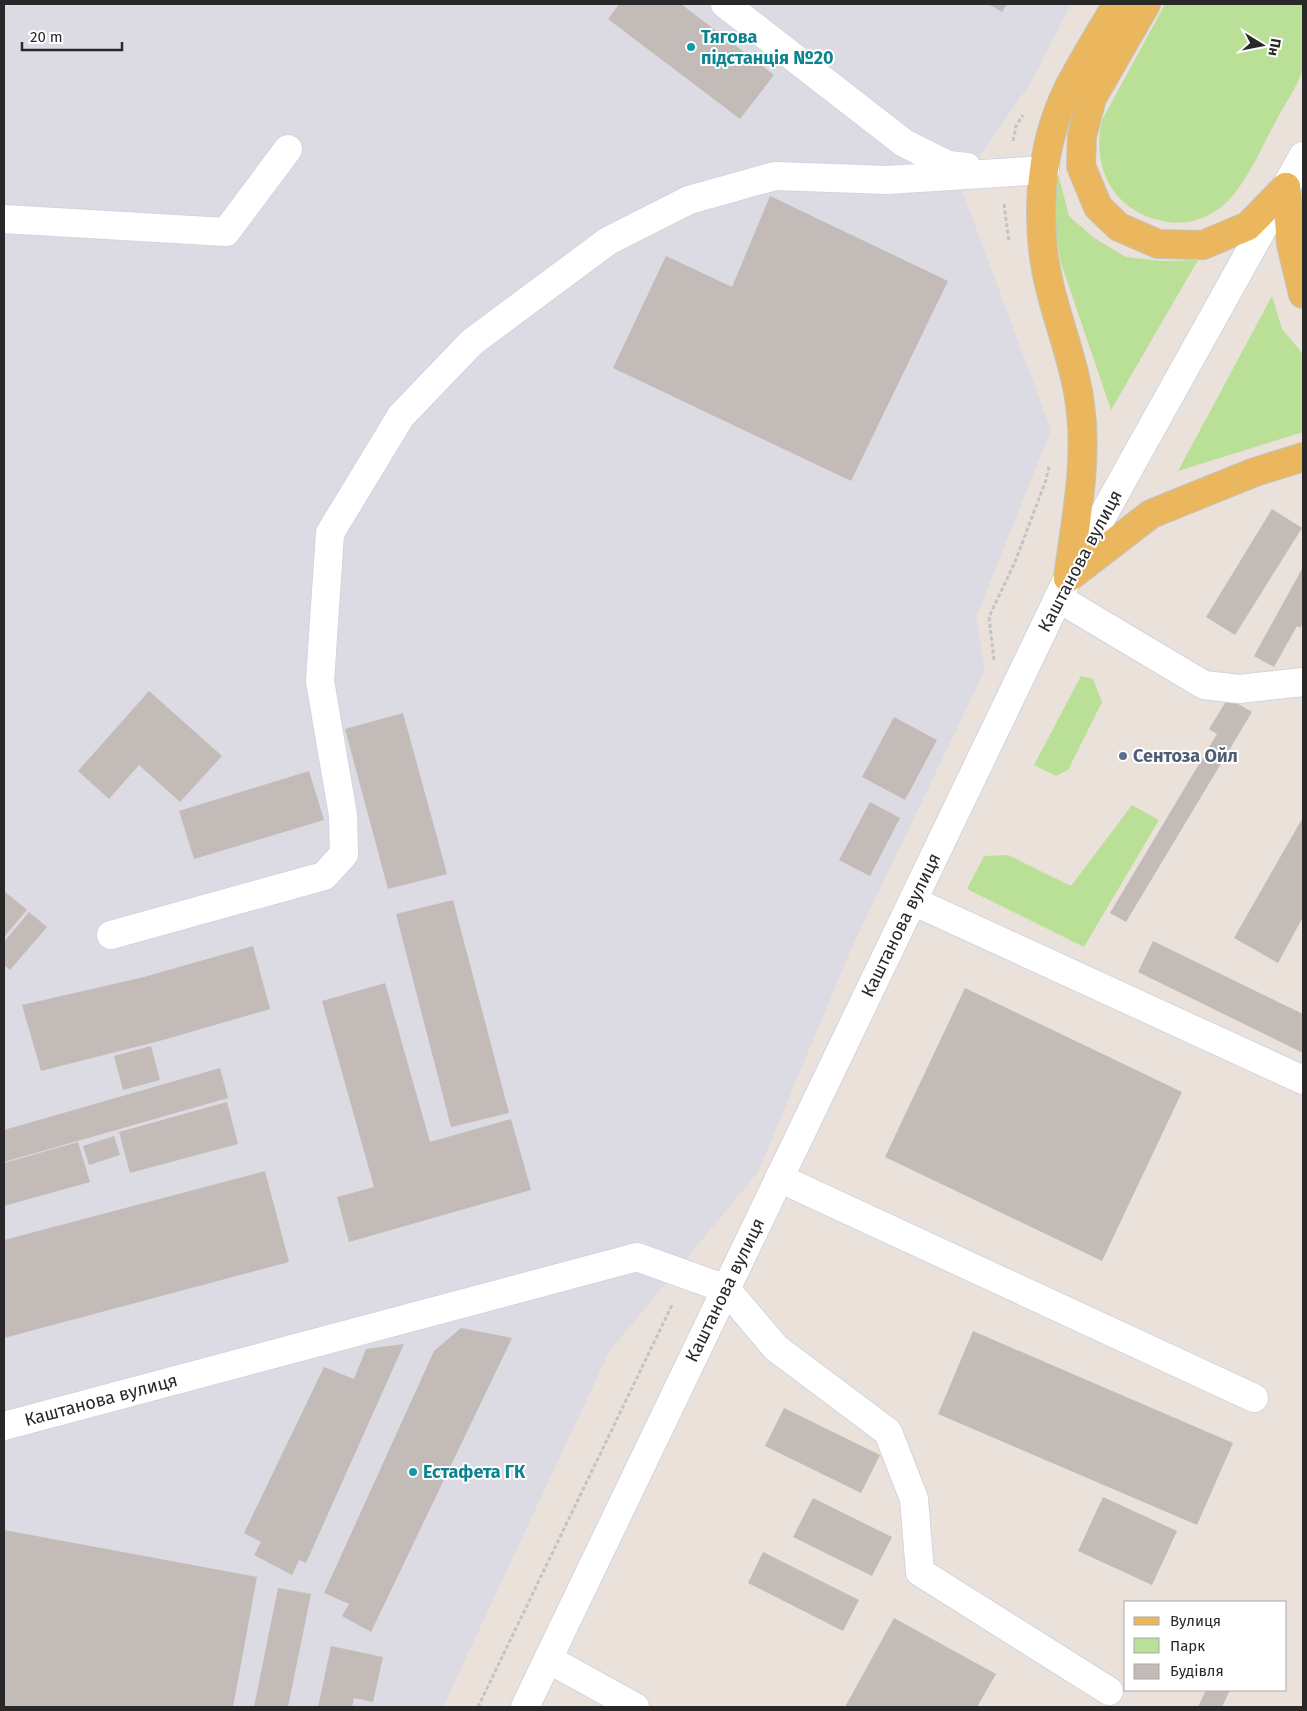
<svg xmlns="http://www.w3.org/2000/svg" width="1307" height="1711" font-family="'Fira Sans',sans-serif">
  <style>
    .industrial { fill: #dcdbe3 }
    .green { fill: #bae098 }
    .building { fill: #c3bbb7 }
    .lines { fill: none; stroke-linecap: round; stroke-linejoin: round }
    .minor-casing { stroke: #d0d5e1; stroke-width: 30 }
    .major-casing { stroke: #c3c3c3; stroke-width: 30 }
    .path { stroke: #c3c3c3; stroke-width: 3; stroke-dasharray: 4 2.5; stroke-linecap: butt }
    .minor { stroke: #fff; stroke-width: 28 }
    .major { stroke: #ebb75e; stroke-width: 28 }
    .culture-dot { fill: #0f9aa8; stroke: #fff; stroke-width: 2 }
    .service-dot { fill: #5c6f8a; stroke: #fff; stroke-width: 2 }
    .labels { text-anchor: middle; stroke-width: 4; stroke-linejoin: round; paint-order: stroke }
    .culture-label { font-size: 18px; font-weight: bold; fill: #0d838f; stroke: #fff; text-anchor: start }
    .street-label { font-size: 18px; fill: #282828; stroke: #fff }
    .service-label { font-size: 18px; font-weight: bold; fill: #4e5e75; stroke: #fff; text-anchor: start }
  </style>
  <rect width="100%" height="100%" fill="#eae1da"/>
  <polygon class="industrial" points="4,4 1071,4 1033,79 960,185 1051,430 976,617 985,670 852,947 758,1172 609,1352 443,1707 4,1707"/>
  <g class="green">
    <path d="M1165 4H1303C1303 19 1307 60 1302 72 1296 88 1285 104 1277 119 1262 146 1249 179 1228 201 1221 208 1209 216 1199 219 1184 225 1169 223 1154 219 1109 205 1092 163 1102 120Z"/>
    <polygon points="1058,173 1069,216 1094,238 1126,257 1163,261 1198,260 1111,410 1061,263 1053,215"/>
    <polygon points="1272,296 1282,329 1303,354 1303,432 1178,471"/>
    <polygon points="1081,676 1093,679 1102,702 1068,770 1056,776 1034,765"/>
    <polygon points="1132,805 1159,820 1084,947 967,889 984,856 1008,855 1071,886"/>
  </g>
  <g class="building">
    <polygon points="619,4 681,4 774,75 740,119 608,19"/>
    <polygon points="988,4 1007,4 1002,12"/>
    <polygon points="770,196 948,281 851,481 613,368 666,256 732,287"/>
    <polygon points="1272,509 1302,528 1235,635 1206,617"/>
    <polygon points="1303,567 1303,622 1300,628 1297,626 1274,667 1254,656"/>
    <polygon points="149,691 222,756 180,802 139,765 109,799 78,771"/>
    <polygon points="1228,698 1252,712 1126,922 1110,913 1217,734 1209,729"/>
    <polygon points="403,713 447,874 388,889 345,729"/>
    <polygon points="894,717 937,740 905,800 862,777"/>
    <polygon points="309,771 324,820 194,859 179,811"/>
    <polygon points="870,802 900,818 870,876 839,860"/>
    <polygon points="1302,819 1303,917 1278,963 1234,938"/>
    <polygon points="4,891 27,910 4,937"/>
    <polygon points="453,900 509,1113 451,1127 396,914"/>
    <polygon points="29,912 47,927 10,970 4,965 4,942"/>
    <polygon points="1153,941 1303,1014 1303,1053 1138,972"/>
    <polygon points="253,946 270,1009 163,1040 41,1071 22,1005 144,977"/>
    <polygon points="385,983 430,1142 511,1119 531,1190 349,1242 337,1197 374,1187 322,1001"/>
    <polygon points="965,988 1182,1092 1102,1261 885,1157"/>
    <polygon points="151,1046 160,1080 123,1090 114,1056"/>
    <polygon points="220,1068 228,1098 4,1162 4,1130"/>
    <polygon points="227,1102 238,1144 130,1173 119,1132"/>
    <polygon points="114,1136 120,1155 89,1165 83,1146"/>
    <polygon points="78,1142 90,1182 4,1206 4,1163"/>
    <polygon points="265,1171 289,1262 4,1338 4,1240"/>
    <polygon points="461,1328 512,1338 371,1632 342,1616 349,1604 324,1593 434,1351"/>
    <polygon points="973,1331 1233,1443 1197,1525 938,1414"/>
    <polygon points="404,1344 306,1563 299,1560 292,1575 254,1555 261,1542 244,1533 324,1367 354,1379 366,1349"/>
    <polygon points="784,1408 880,1455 861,1493 765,1446"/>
    <polygon points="1103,1497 1177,1531 1152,1585 1078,1551"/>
    <polygon points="813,1498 892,1537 872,1576 793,1537"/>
    <polygon points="4,1530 257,1577 233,1707 4,1707"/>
    <polygon points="763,1552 859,1600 843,1631 748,1583"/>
    <polygon points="278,1588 311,1594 288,1707 254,1707"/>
    <polygon points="894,1618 996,1674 977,1707 845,1707"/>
    <polygon points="331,1646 383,1657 373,1702 354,1698 352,1707 318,1707"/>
    <polygon points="1206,1690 1230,1690 1222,1707 1198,1707"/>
  </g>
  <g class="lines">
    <defs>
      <g id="minor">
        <polyline points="725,4 904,143 948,165 967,167"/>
        <polyline points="4,219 226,232 288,149"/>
        <polyline points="1058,598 1204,685 1239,689 1303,682"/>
        <polyline points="913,901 1303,1080"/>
        <polyline points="111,935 324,876 344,854 343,815 320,681 330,533 401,416 472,342 608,241 689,200 775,176 887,180 1045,170"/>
        <polyline points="779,1178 1254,1398"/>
        <polyline points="4,1426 637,1257 726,1289 776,1348 888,1432 914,1499 920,1572 1109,1691"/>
        <polyline points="548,1659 635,1707"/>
        <polyline points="525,1707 1068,578 1303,156"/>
      </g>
      <g id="major">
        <polyline points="1146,4 1092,98 1082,136 1081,166 1098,207 1119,227 1158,244 1203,245 1248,226 1286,187"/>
        <polyline points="1286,187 1291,244 1303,294"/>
        <path d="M1068 578C1075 524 1087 467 1081 413 1077 370 1060 329 1050 288 1034 224 1039 148 1068 89 1083 60 1101 32 1117 4"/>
        <polyline points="1068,578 1151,514 1255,472 1303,457"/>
      </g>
    </defs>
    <use href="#minor" class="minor-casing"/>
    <use href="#major" class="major-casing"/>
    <g class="path">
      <polyline points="1013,141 1016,126 1023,115"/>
      <polyline points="1004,204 1009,242"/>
      <polyline points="994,660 989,617 1015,562 1046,480 1049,466"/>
      <polyline points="478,1707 673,1303"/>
    </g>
    <use href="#minor" class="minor"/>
    <use href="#major" class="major"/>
  </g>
  <g class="culture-dot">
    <circle cx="691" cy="47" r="5"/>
    <circle cx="413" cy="1472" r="5"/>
  </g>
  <circle class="service-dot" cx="1123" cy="756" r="5"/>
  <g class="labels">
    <g class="culture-label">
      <text x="701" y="43">Тягова<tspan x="701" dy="21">пiдстанцiя №20</tspan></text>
      <text x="423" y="1478">Естафета ГК</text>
    </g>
    <g class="street-label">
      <text transform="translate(1080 561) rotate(-62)" y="6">Каштанова вулиця</text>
      <text transform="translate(901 925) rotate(-64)" y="6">Каштанова вулиця</text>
      <text transform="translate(725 1290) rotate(-64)" y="6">Каштанова вулиця</text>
      <text transform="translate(101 1400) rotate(-15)" y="6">Каштанова вулиця</text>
    </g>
    <g class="service-label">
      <text x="1133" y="762">Сентоза Ойл</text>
    </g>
  </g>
  <rect width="1307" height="1711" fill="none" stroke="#282828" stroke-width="10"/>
  <rect x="1124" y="1601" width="162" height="90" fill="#ffffff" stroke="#a9a9a9"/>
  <rect x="1134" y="1617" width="25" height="8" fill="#ebb75e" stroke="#a9a9a9"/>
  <text x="1170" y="1626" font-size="15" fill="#282828">Вулиця</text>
  <rect x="1134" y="1638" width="25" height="15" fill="#bae098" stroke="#a9a9a9"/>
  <text x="1170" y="1651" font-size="15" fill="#282828">Парк</text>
  <rect x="1134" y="1664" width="25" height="15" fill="#c3bbb7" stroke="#a9a9a9"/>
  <text x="1170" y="1676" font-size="15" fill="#282828">Будівля</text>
  <g transform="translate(1262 45) rotate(100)" stroke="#ffffff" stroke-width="4" paint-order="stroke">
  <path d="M0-4L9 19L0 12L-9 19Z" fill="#282828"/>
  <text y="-8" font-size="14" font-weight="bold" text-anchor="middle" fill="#282828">Пн</text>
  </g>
  <path d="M22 42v8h100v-8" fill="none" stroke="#282828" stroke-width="2.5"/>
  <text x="30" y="42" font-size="15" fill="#282828" stroke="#ffffff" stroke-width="4" paint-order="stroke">20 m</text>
</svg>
